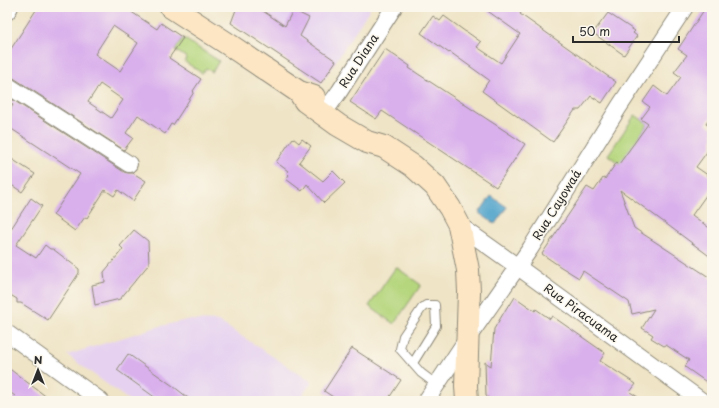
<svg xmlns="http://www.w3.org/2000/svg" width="719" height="408" font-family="'Playpen Sans',sans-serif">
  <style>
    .built { fill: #e6d2f0 }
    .green { fill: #b5d67d; stroke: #708054 }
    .water { fill: #50a3cb; stroke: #3e677b }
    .building { fill: #d9b0ec; fill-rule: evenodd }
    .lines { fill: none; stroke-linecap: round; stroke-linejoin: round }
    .service-casing { stroke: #8d8878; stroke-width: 10 }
    .minor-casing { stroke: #8d8878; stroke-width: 18 }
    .secondary-casing { stroke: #8d8878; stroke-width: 24 }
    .service { stroke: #fff; stroke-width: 8 }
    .minor { stroke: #fff; stroke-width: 16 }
    .secondary { stroke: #fce6c4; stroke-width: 22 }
    .labels { text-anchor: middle; stroke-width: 3; stroke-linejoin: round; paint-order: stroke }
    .street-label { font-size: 12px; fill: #2b2b2b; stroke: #fbf7ec }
  </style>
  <rect width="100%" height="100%" fill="#fbf7ec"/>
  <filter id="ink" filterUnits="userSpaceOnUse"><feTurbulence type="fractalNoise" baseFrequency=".025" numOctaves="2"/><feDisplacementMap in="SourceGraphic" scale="8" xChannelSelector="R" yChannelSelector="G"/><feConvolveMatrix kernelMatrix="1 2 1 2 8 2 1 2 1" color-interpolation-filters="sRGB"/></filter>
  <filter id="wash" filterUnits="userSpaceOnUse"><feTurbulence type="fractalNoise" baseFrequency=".012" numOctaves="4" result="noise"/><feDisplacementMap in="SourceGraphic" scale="16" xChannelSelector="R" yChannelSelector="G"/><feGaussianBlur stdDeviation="0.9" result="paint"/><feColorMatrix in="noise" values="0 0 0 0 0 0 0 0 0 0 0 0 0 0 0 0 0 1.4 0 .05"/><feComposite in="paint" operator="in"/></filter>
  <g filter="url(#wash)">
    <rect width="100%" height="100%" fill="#efe4c6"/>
    <g class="built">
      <polygon points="258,7 371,7 336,61"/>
      <polygon points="187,320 218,321 312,382 298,401 130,401 67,355 157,327"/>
    </g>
    <g class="green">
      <polygon points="183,38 219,61 212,72 206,68 202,73 185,62 187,58 175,50"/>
      <polygon points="635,115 648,124 620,164 608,155"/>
      <polygon points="396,267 421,285 394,324 369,306"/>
    </g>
    <polygon class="water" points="491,196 507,207 495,224 479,213"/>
    <g id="blocks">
      <g class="building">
        <path d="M38 7H124L157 29 161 23 183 38 169 58 201 79 193 91 194 92 173 125 171 124 165 134 138 115 126 133 133 138 124 150 12 77 7 76V55ZM113 26 138 43 120 71 95 54ZM100 84 123 100 111 118 88 102Z"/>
        <polygon points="237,7 257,7 285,26 293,10 309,18 300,36 336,61 321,83 231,23"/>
        <polygon points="482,7 525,7 520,14 616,82 602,103 591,96 580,110 575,110 553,142 482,91 489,80 450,52 449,53 421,33 433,16 440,21 444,16 466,32 467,32 481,42 477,47 501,63 520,34"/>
        <polygon points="706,7 712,7 712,115 706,124 712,128 712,145 696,167 712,178 712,187 692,215 712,230 712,258 665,223 620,190 634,228 712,279 712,386 685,367 689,360 666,345 664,346 651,338 653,335 642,328 654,309 632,314 629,302 583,271 579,278 561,267 542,254 587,187 594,191 603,178 605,179 617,162 619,164 648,124 641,119 650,107 643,102 654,86 667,96 681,77 674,72 687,55 678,49"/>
        <polygon points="608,13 635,31 633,33 637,36 624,55 593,33"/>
        <polygon points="385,49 410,66 409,68 525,144 496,187 382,111 376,119 350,102"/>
        <polygon points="7,96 124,172 128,173 133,173 146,181 133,201 118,190 114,196 105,190 87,218 85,217 75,231 53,215 80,174 39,147 7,126 7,115 13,105 7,101"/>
        <polygon points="293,138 299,143 302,139 311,146 299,162 323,181 333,171 345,183 324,203 307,184 302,191 286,179 289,175 287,173 288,171 276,162"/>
        <polygon points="7,156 35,174 22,192 7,182"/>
        <polygon points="31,198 42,206 16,245 36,258 45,245 50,249 53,249 79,269 79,273 48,320 21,303 17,303 17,299 7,293 7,235"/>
        <polygon points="134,230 148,241 149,264 120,299 95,305 92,285 105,282 104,272 123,249 120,246"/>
        <polygon points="515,297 535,311 536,309 550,319 552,316 605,353 600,361 636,384 630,392 644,401 492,401 486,396 485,362 491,366 494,329 509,304 510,305"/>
        <polygon points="352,348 401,380 387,401 339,401 324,391"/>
        <polygon points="128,354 173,386 192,401 160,401 117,370"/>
        <polygon points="7,367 52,401 11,401 15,396 7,390"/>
      </g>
    </g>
  </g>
  <g filter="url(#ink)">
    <use href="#blocks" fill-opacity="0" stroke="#8d8878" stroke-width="1"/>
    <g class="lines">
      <defs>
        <polyline id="service" points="413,363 436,326 435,305 426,305 422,308 403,336 400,349 421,373 437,385"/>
        <g id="minor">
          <polyline points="7,12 10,7"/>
          <polyline points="7,85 129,164"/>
          <polyline points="323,114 339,92 394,7"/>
          <polyline points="459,225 518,267 702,401"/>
          <polyline points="7,333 101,401"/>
          <polyline points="426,401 467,339 530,249 619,107 685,7"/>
        </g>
        <g id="secondary">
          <polyline points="171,7 228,44 299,92 314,97"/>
          <polyline points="299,92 305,101 338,125 367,142 384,147 413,166 435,186 450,208 459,225 468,270 469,292 466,386 467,401"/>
        </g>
      </defs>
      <use href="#service" class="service-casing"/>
      <use href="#minor" class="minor-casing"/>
      <use href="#secondary" class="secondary-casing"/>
      <use href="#service" class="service"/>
      <use href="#minor" class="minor"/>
      <use href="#secondary" class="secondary"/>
    </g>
  </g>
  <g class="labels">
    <g class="street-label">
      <text transform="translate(359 61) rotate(-57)" y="4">Rua Diana</text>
      <text transform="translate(557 205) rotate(-58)" y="4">Rua Cayowaá</text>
      <text transform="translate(581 313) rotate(36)" y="4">Rua Piracuama</text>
    </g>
  </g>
  <rect width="719" height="408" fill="none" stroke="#fbf7ec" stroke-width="24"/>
  <g transform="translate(38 370)" stroke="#fbf7ec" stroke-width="3" paint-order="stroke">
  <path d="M0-3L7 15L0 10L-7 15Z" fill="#2b2b2b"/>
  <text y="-6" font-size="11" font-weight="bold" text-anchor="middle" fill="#2b2b2b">N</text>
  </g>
  <path d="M573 36v6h106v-6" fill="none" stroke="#2b2b2b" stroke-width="2"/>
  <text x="579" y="36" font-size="12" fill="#2b2b2b" stroke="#fbf7ec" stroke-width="3" paint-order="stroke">50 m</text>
</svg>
